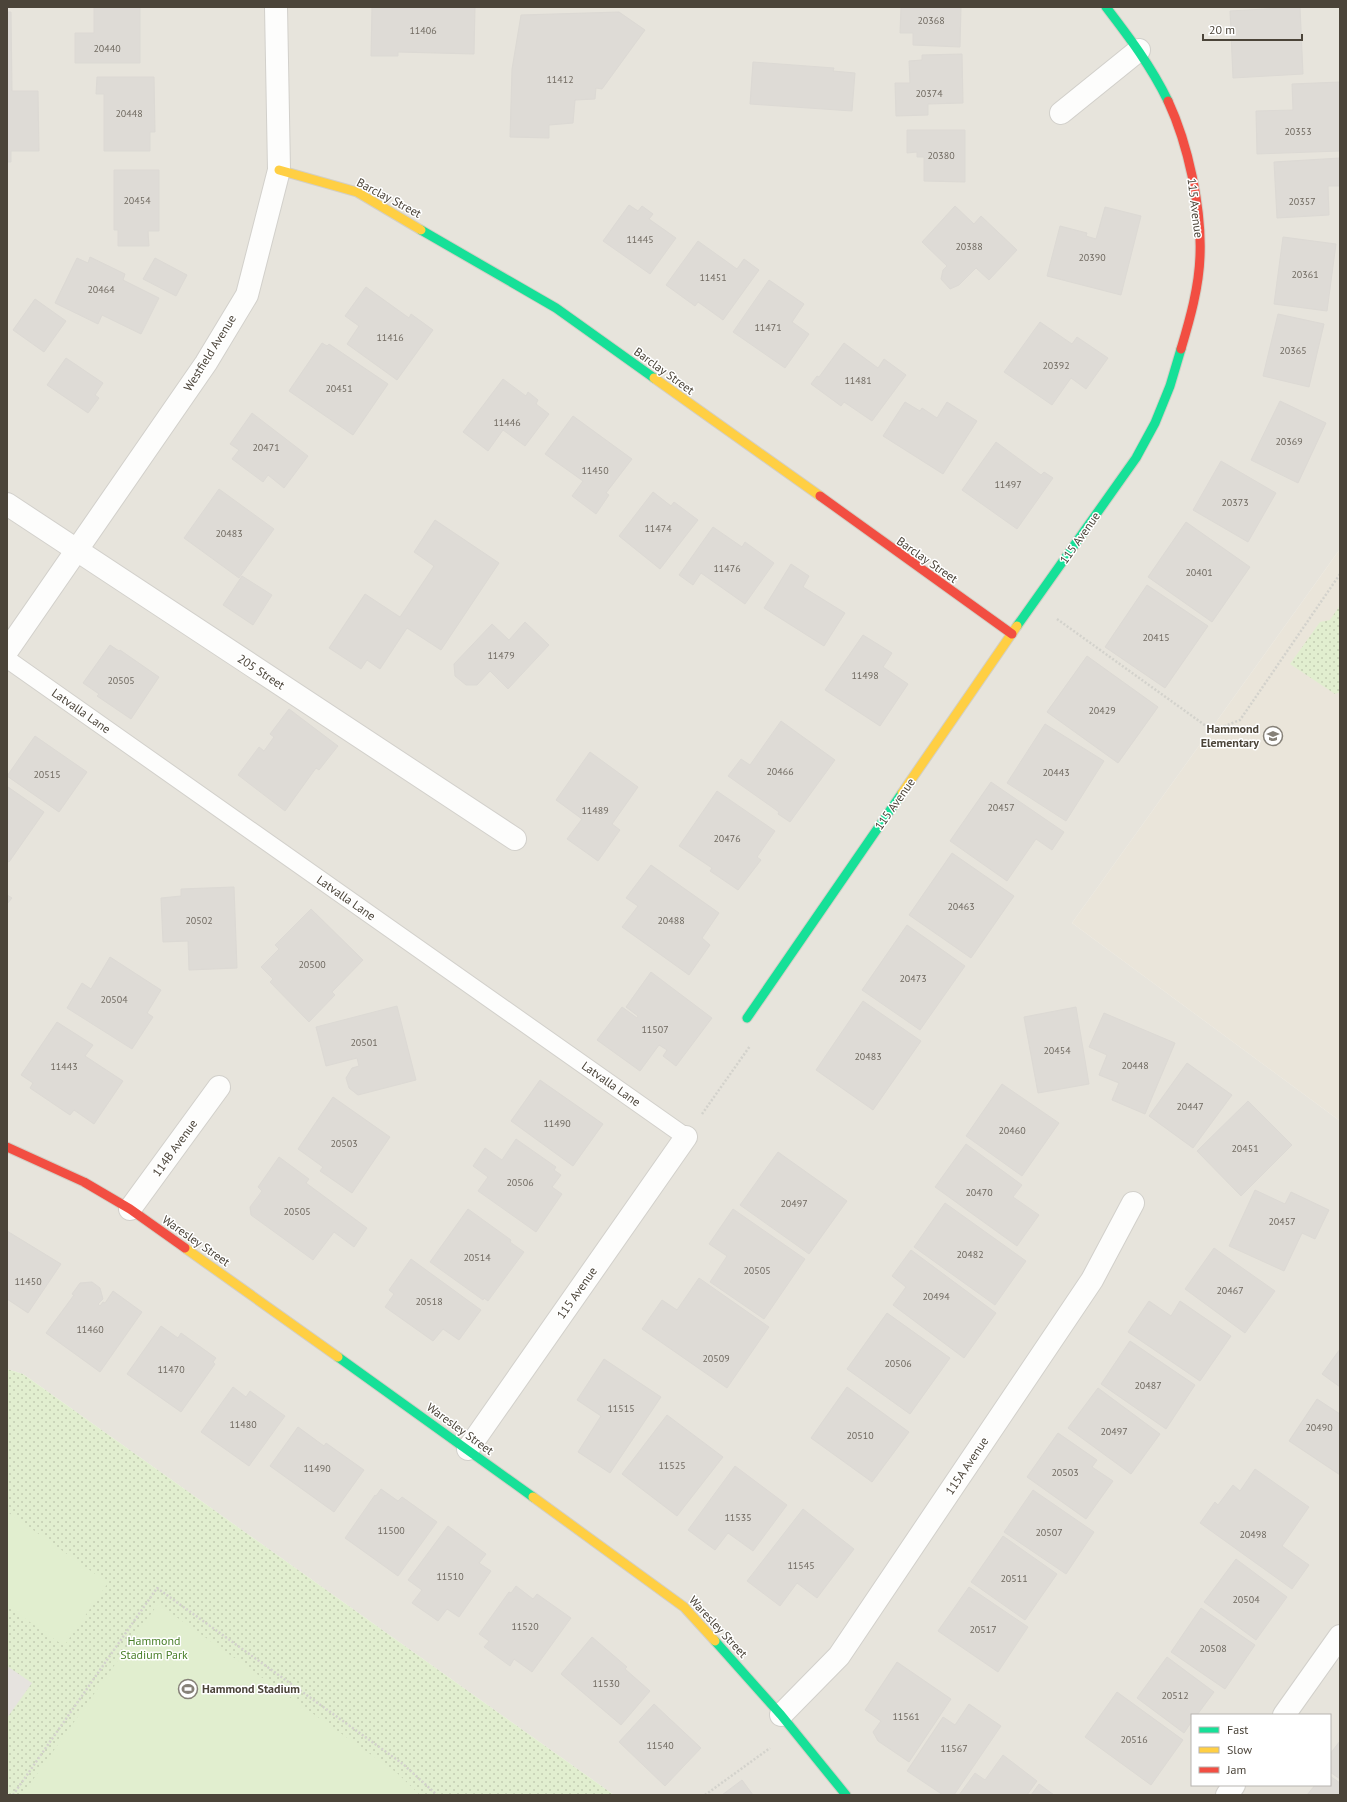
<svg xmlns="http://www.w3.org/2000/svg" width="1347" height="1802" font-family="'PT Sans',sans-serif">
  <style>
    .residential { fill: #e7e4dc; fill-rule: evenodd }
    .education { fill: #eae5da }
    .grass { fill: url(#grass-dots) }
    .garden { fill: #e1eecf }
    .parking { fill: #e6e3df }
    .building { fill: #dedbd6; stroke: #dcd9d4 }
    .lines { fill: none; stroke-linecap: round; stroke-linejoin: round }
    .lane-casing { stroke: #d2d0cb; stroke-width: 19 }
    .street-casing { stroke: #d2d0cb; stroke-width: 24 }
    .fast-casing { stroke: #d3cfc5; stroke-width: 11 }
    .slow-casing { stroke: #d3cfc5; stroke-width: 11 }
    .jam-casing { stroke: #d3cfc5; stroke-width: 11 }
    .path { stroke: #d3d2cc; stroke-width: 2.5; stroke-dasharray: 2 2; stroke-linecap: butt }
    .lane { stroke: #fdfdfc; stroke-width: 17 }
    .street { stroke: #fdfdfc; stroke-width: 22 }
    .fast { stroke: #16e098; stroke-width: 9 }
    .slow { stroke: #ffcf43; stroke-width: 9 }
    .jam { stroke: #f24e42; stroke-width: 9 }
    .labels { text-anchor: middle; stroke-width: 3; stroke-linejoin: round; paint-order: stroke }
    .number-label { font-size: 10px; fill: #706a61 }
    .street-label { font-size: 12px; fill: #4b4439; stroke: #fff }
    .poi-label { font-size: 12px; font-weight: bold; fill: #4b4439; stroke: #fff; text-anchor: end }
    .park-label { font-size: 12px; fill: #4a7f2a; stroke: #fff }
  </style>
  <defs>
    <pattern id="grass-dots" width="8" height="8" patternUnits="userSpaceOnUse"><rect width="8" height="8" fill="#e1eecf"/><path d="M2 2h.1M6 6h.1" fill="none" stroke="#c3cdb2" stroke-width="1.8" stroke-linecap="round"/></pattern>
  </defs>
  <rect width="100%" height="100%" fill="#f4f2ee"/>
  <path class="residential" d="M7 7H1340V549L1072 923 1340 1121V1795H614L23 1374 7 1369ZM1192 1715H1330V1785H1192Z"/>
  <polygon class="education" points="1340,549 1340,1121 1072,923"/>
  <g class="grass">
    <polygon points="1340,605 1340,692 1335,694 1290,664 1320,622 1330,620"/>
    <polygon points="7,1369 23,1374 614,1795 7,1795"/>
  </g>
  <g class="garden">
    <polygon points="9,1513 108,1583 64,1646 7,1606 7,1515"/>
    <polygon points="158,1604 397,1773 420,1795 22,1795"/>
  </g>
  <polygon class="parking" points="7,1666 32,1683 7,1718"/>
  <g class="building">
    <polygon points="94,7 140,7 140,63 75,63 75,33 94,33"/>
    <polygon points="372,7 475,7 474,54 398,52 398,56 371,56"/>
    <polygon points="901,7 961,7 960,47 913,45 913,33 900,33"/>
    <polygon points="1300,7 1303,74 1233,78 1230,11"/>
    <polygon points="7,12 11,12 12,91 38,91 39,151 11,151 11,162 7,162"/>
    <polygon points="619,12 645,30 602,89 596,88 595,99 575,100 573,123 549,125 549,138 510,137 512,69 521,15"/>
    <polygon points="962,54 963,103 928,104 928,115 896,116 895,83 910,83 909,61 922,60 922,55"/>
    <polygon points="753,62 834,68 833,71 855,73 852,111 750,104"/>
    <polygon points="97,77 154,77 155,132 150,132 150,151 104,151 104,94 96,94"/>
    <polygon points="1340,82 1340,151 1257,154 1256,111 1293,110 1292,84"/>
    <polygon points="907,130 965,130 965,182 924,181 924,157 917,157 917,152 907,153"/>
    <polygon points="1340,158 1340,186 1328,186 1329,215 1277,218 1274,162"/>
    <polygon points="114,170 159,170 159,231 148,231 149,246 118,246 118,230 114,230"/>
    <polygon points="629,205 638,211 642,206 653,214 649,219 676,238 650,274 603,241"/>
    <polygon points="955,206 974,224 981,216 1017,250 989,280 976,268 959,285 950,289 941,279 943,270 947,266 922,242"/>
    <polygon points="1105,207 1141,216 1121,295 1047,276 1060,226 1087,233 1086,236 1096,239"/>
    <polygon points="1283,237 1336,244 1327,311 1274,304"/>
    <polygon points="698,241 737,269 744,259 759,270 723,320 698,302 695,306 666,285"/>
    <polygon points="90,257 125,274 123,280 159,298 141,334 102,315 98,324 55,303 77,258 88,263"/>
    <polygon points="155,258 187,275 176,296 143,279"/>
    <polygon points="769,280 804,304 792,322 809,334 785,368 733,332"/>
    <polygon points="366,287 409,318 411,314 433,330 397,380 347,344 359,326 345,316"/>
    <polygon points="35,299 66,321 44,352 13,330"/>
    <polygon points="1278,314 1324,324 1309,387 1263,376"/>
    <polygon points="1040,322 1072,344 1077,337 1108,358 1086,389 1071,378 1052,405 1004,372"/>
    <polygon points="322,343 327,346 329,344 388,384 353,435 289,391"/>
    <polygon points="844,343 878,368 884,359 906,375 872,421 844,402 841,406 811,384 817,376 819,377"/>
    <polygon points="66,358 103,383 95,395 99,398 88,413 47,385"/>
    <polygon points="503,379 526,396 528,392 538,400 536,404 549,414 525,446 503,430 488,451 463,432"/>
    <polygon points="1280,401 1326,423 1298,483 1251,460"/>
    <polygon points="905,402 920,411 922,408 937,418 947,402 977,421 943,474 883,436"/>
    <polygon points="252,413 308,456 284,488 268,475 263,482 232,459 239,450 230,444"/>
    <polygon points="573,416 632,459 606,493 609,495 596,514 572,496 583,481 545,454"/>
    <polygon points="996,442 1041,475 1044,472 1053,478 1017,529 962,490"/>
    <polygon points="1221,461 1276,493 1248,542 1193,510"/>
    <polygon points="219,489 274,529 239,578 184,538"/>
    <polygon points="653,492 671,506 674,502 698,520 660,569 619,536"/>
    <polygon points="435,520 499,563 441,650 407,628 380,669 367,660 361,669 329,648 365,594 400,617 434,566 414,552"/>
    <polygon points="1186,522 1250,567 1212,622 1148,577"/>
    <polygon points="713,527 742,547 745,542 774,563 745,604 701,573 693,585 679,575"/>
    <polygon points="791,564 809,576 803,587 845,613 824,646 764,608"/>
    <polygon points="242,576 272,595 253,625 223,605"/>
    <polygon points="1147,585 1208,626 1165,688 1105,647"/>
    <polygon points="525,622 549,645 508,689 490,671 477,685 466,685 455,676 454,664 492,624 509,640"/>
    <polygon points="863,635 892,653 883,667 908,684 880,726 825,690"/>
    <polygon points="110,645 119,651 120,650 159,677 131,719 97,696 99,694 83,683"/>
    <polygon points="1087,656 1158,707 1118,763 1047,712"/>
    <polygon points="289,709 338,746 319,770 316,768 285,811 238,775 259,747 264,751 274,737 270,734"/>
    <polygon points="781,721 835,760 790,822 778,814 779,812 728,776 741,759 750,765"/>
    <polygon points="1045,724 1104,761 1066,821 1007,783"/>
    <polygon points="35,736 87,772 59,812 7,776"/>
    <polygon points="590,752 638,787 612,824 620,830 598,861 567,839 582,819 556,800"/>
    <polygon points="991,782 1064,832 1052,850 1036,839 1007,881 950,841"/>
    <polygon points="8,787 44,812 9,862 7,861"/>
    <polygon points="717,791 775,831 757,857 761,860 738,890 710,871 712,868 679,846"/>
    <polygon points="952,853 1014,896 971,958 909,915"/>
    <polygon points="651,865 719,913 702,938 710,945 689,975 622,927 638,906 626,898"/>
    <polygon points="234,887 237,968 189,970 188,941 163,942 161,898 181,896 181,889"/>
    <polygon points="7,895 12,898 7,904"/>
    <polygon points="311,909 363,960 332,992 335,995 309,1022 270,982 273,979 261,967 279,949 275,945"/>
    <polygon points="907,925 965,966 920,1030 862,990"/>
    <polygon points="110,957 161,990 147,1013 153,1017 132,1049 67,1008 82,983 91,989"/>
    <polygon points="651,972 712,1018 676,1066 663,1056 667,1050 659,1045 640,1071 597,1040 622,1007 637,1018 638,1016 626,1007"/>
    <polygon points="863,1001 921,1041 873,1110 816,1070"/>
    <polygon points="397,1006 416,1080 358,1095 349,1088 346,1078 352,1068 359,1066 357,1058 326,1066 316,1027"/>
    <polygon points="1076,1007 1089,1084 1038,1093 1024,1017"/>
    <polygon points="1104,1013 1175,1043 1145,1114 1112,1100 1119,1083 1099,1075 1107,1055 1089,1047"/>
    <polygon points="57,1022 93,1045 85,1056 123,1081 94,1124 74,1110 70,1115 30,1088 33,1083 21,1075"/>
    <polygon points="1187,1063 1232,1095 1193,1148 1149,1116"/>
    <polygon points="540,1080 603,1124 573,1166 511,1121"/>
    <polygon points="1002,1084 1059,1123 1022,1176 966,1136"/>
    <polygon points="333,1097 390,1137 352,1193 320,1171 323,1167 298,1149"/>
    <polygon points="1248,1101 1292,1145 1241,1196 1197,1151"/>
    <polygon points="516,1139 556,1167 554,1170 561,1175 552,1187 562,1194 536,1232 478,1191 488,1177 473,1166 485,1148 502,1160"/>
    <polygon points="966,1144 1022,1185 1013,1197 1039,1215 1017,1246 935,1187"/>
    <polygon points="778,1152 847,1201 809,1254 740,1205"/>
    <polygon points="279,1157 309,1179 306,1183 367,1228 354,1247 334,1232 313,1260 251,1215 250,1207 262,1191 258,1187"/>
    <polygon points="1255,1190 1285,1204 1291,1192 1329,1210 1315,1239 1302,1233 1284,1271 1229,1246"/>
    <polygon points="945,1203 1026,1261 995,1305 914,1247"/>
    <polygon points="468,1209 511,1240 510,1242 524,1252 488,1301 484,1298 483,1300 430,1262"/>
    <polygon points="733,1209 805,1259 764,1319 710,1282 727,1256 709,1244"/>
    <polygon points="7,1231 61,1264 28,1313 7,1299"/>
    <polygon points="1214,1248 1275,1291 1245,1333 1185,1289"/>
    <polygon points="911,1250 996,1313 964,1358 893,1305 906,1287 892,1276"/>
    <polygon points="411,1259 481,1310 459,1340 443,1329 433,1341 385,1307 394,1294 389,1290"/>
    <polygon points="699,1278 769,1327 727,1388 642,1329 662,1300 677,1310"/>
    <polygon points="92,1282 100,1288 103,1299 98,1304 100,1306 103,1302 105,1303 113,1291 142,1312 100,1372 46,1333 74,1295 72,1294 80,1283"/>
    <polygon points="1149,1301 1171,1316 1180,1301 1231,1336 1200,1381 1128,1332"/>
    <polygon points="887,1313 950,1358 910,1414 847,1369"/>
    <polygon points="161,1326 178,1338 181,1333 216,1358 213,1362 215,1364 181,1412 127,1374"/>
    <polygon points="1130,1341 1195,1385 1166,1429 1101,1384"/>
    <polygon points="1340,1349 1340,1387 1322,1374"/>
    <polygon points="604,1359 661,1397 610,1473 578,1452 601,1416 577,1400"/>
    <polygon points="233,1387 246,1397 250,1391 285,1416 249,1466 201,1432"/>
    <polygon points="847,1387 909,1432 872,1482 811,1438"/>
    <polygon points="1098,1388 1160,1434 1131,1474 1068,1428"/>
    <polygon points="1317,1399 1340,1414 1340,1475 1289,1441"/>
    <polygon points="667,1415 723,1457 677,1516 622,1474"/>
    <polygon points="298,1427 324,1446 326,1443 364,1470 334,1512 270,1466"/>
    <polygon points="1058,1433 1097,1460 1092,1467 1113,1481 1086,1519 1027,1477"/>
    <polygon points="735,1466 787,1505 753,1551 728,1533 715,1550 688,1530"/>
    <polygon points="1255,1469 1309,1507 1282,1546 1309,1565 1292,1589 1200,1523 1215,1502 1218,1505 1233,1485 1240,1491"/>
    <polygon points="381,1489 398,1501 402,1497 437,1522 398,1576 345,1538 375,1495 376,1496"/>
    <polygon points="1033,1490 1094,1532 1066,1574 1004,1532"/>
    <polygon points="803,1509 854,1549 817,1598 797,1583 780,1606 747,1581"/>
    <polygon points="448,1526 486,1554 479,1563 491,1571 459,1617 447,1609 438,1621 412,1603 422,1590 408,1580"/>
    <polygon points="1003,1536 1057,1574 1025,1620 971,1582"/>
    <polygon points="1236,1559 1287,1597 1256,1640 1204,1602"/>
    <polygon points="516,1586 533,1599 537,1594 571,1618 532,1672 514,1659 510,1666 484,1647 489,1641 479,1634 509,1592 511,1593"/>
    <polygon points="969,1587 1028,1627 998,1672 938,1631"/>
    <polygon points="1201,1608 1255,1645 1225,1689 1171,1652"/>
    <polygon points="592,1637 627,1667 625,1669 650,1691 621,1725 561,1674"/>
    <polygon points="1167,1657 1214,1692 1197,1715 1192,1715 1192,1721 1184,1733 1137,1698"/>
    <polygon points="897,1662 951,1699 909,1762 878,1741 873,1732 881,1721 865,1710"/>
    <polygon points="1117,1692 1183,1740 1151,1785 1085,1737"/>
    <polygon points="654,1704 701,1748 665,1786 619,1742"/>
    <polygon points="969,1704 1001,1726 954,1795 943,1795 907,1771 943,1717 955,1725"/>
    <polygon points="1340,1741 1340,1779 1330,1772 1330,1754"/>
    <polygon points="1003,1755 1037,1781 1027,1795 959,1795 975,1773 985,1780"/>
    <polygon points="1330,1776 1340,1783 1340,1795 1307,1795 1315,1785 1330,1785"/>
    <polygon points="742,1780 753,1795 722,1795"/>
    <polygon points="1039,1784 1054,1795 1031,1795"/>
  </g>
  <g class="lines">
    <defs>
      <polyline id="lane" points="7,659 686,1137"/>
      <g id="street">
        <polyline points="1061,113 1139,50"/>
        <polyline points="7,504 515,839"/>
        <polyline points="7,651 206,363 247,295 279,170 276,7"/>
        <polyline points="130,1209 219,1087"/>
        <polyline points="468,1449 686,1137"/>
        <polyline points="781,1715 839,1656 1092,1280 1133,1203"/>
        <polyline points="1284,1715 1340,1636"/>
        <polyline points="1227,1795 1234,1785"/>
      </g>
      <g id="fast">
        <path d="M1106 7C1129 37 1151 66 1168 101"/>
        <polyline points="421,230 556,308 654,378"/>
        <polyline points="1017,626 1136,458 1155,423 1170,386 1181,349"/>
        <polyline points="747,1018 902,793"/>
        <polyline points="338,1357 533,1497"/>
        <polyline points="715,1641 781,1715 846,1795"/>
      </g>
      <g id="slow">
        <polyline points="279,170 357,192 421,230"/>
        <polyline points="654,378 820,496"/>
        <polyline points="902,793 1017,626"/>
        <polyline points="185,1248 338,1357"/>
        <polyline points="533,1497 684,1607 715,1641"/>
      </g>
      <g id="jam">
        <path d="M1168 101C1188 144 1202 208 1200 256 1199 287 1190 319 1181 349"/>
        <polyline points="820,496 1012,634"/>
        <polyline points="7,1147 84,1182 130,1209 185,1248"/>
      </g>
    </defs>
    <use href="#lane" class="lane-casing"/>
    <use href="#street" class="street-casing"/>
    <use href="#fast" class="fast-casing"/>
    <use href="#slow" class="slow-casing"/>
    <use href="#jam" class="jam-casing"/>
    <g class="path">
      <polyline points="1057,619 1213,731 1240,720 1340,574"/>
      <polyline points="702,1114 750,1046"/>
      <polyline points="13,1795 157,1588 403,1764 437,1795"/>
      <polyline points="705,1795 770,1748"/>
    </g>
    <use href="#lane" class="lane"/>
    <use href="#street" class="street"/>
    <use href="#fast" class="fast"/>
    <use href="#slow" class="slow"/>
    <use href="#jam" class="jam"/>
  </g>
  <defs>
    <symbol id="school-ring" viewBox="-11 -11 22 22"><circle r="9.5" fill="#fff" stroke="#868178" stroke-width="1.5"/><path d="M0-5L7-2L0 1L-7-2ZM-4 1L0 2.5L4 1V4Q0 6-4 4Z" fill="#868178"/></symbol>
    <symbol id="stadium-ring" viewBox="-11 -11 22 22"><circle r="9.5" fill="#fff" stroke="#868178" stroke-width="1.5"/><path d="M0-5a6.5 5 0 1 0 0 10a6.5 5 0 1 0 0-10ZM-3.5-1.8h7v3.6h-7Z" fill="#868178"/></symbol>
  </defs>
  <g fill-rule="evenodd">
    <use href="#school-ring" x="1262" y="725" width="22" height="22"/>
    <use href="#stadium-ring" x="177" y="1678" width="22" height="22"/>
  </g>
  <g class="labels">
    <g class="number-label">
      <text x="931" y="24">20368</text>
      <text x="423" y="34">11406</text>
      <text x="107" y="52">20440</text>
      <text x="560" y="83">11412</text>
      <text x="929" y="97">20374</text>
      <text x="129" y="117">20448</text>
      <text x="1298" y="135">20353</text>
      <text x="941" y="159">20380</text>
      <text x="137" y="204">20454</text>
      <text x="1302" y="205">20357</text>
      <text x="640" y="243">11445</text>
      <text x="969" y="250">20388</text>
      <text x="1092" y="261">20390</text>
      <text x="1305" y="278">20361</text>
      <text x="713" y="281">11451</text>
      <text x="101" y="293">20464</text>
      <text x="768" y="331">11471</text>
      <text x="390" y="341">11416</text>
      <text x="1293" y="354">20365</text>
      <text x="1056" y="369">20392</text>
      <text x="858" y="384">11481</text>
      <text x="339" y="392">20451</text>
      <text x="507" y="426">11446</text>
      <text x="1289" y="445">20369</text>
      <text x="266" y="451">20471</text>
      <text x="595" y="474">11450</text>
      <text x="1008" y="488">11497</text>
      <text x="1235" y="506">20373</text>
      <text x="658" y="532">11474</text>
      <text x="229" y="537">20483</text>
      <text x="727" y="572">11476</text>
      <text x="1199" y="576">20401</text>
      <text x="1156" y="641">20415</text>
      <text x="501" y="659">11479</text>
      <text x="865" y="679">11498</text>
      <text x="121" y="684">20505</text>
      <text x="1102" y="714">20429</text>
      <text x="780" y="775">20466</text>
      <text x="1056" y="776">20443</text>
      <text x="47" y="778">20515</text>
      <text x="1001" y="811">20457</text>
      <text x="595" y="814">11489</text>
      <text x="727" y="842">20476</text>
      <text x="961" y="910">20463</text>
      <text x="199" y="924">20502</text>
      <text x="671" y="924">20488</text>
      <text x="312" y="968">20500</text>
      <text x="913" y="982">20473</text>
      <text x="114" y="1003">20504</text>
      <text x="655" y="1033">11507</text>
      <text x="364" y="1046">20501</text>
      <text x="1057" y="1054">20454</text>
      <text x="868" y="1060">20483</text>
      <text x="1135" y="1069">20448</text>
      <text x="64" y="1070">11443</text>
      <text x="1190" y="1110">20447</text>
      <text x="557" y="1127">11490</text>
      <text x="1012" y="1134">20460</text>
      <text x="344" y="1147">20503</text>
      <text x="1245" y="1152">20451</text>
      <text x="520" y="1186">20506</text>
      <text x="979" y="1196">20470</text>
      <text x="794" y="1207">20497</text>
      <text x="297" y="1215">20505</text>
      <text x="1282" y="1225">20457</text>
      <text x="970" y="1258">20482</text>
      <text x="477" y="1261">20514</text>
      <text x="757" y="1274">20505</text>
      <text x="28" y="1285">11450</text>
      <text x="1230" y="1294">20467</text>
      <text x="936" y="1300">20494</text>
      <text x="429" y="1305">20518</text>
      <text x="90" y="1333">11460</text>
      <text x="716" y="1362">20509</text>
      <text x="898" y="1367">20506</text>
      <text x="171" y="1373">11470</text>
      <text x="1148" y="1389">20487</text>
      <text x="621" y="1412">11515</text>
      <text x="243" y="1428">11480</text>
      <text x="1319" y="1431">20490</text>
      <text x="1114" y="1435">20497</text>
      <text x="860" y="1439">20510</text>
      <text x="672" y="1469">11525</text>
      <text x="317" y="1472">11490</text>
      <text x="1065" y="1476">20503</text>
      <text x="738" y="1521">11535</text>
      <text x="391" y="1534">11500</text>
      <text x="1049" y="1536">20507</text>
      <text x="1253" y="1538">20498</text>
      <text x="801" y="1569">11545</text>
      <text x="450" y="1580">11510</text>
      <text x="1014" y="1582">20511</text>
      <text x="1246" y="1603">20504</text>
      <text x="525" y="1630">11520</text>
      <text x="983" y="1633">20517</text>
      <text x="1213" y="1652">20508</text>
      <text x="606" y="1687">11530</text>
      <text x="1175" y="1699">20512</text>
      <text x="906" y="1720">11561</text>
      <text x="1134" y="1743">20516</text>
      <text x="660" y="1749">11540</text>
      <text x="954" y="1752">11567</text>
    </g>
    <g class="street-label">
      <text transform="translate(389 198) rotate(28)" y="4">Barclay Street</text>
      <text transform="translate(1195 208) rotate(83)" y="4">115 Avenue</text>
      <text transform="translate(210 353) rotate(-58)" y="4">Westfield Avenue</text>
      <text transform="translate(664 371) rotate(36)" y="4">Barclay Street</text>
      <text transform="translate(1080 538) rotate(-55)" y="4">115 Avenue</text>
      <text transform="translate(927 560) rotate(35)" y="4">Barclay Street</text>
      <text transform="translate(261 672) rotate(33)" y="4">205 Street</text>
      <text transform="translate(81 711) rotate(35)" y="4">Latvalla Lane</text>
      <text transform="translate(895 804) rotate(-55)" y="4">115 Avenue</text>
      <text transform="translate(346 898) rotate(35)" y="4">Latvalla Lane</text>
      <text transform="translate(611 1084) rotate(35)" y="4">Latvalla Lane</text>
      <text transform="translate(175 1148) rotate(-54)" y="4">114B Avenue</text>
      <text transform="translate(196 1241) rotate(35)" y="4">Waresley Street</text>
      <text transform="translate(577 1293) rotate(-55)" y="4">115 Avenue</text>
      <text transform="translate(460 1429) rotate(36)" y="4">Waresley Street</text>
      <text transform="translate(967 1466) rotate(-56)" y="4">115A Avenue</text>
      <text transform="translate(718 1627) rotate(47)" y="4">Waresley Street</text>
    </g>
    <g class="poi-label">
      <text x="1259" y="733">Hammond<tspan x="1259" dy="14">Elementary</tspan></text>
      <text x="202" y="1693" text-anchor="start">Hammond Stadium</text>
    </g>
    <g class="park-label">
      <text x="154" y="1645">Hammond<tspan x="154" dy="14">Stadium Park</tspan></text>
    </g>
  </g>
  <rect width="1347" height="1802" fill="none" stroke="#4b4439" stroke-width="16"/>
  <rect x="1191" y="1714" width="140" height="72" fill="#ffffff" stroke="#b7b4b0"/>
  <rect x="1199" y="1727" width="20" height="6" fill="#16e098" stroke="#b7b4b0"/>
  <text x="1227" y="1734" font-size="12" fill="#4b4439">Fast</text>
  <rect x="1199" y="1747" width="20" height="6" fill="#ffcf43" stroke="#b7b4b0"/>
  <text x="1227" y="1754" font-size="12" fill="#4b4439">Slow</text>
  <rect x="1199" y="1767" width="20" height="6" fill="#f24e42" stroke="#b7b4b0"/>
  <text x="1227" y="1774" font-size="12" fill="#4b4439">Jam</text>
  <path d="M1203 34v6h99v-6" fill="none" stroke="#4b4439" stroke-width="2"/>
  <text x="1209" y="34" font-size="12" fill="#4b4439" stroke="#ffffff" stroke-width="3" paint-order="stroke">20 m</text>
</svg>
